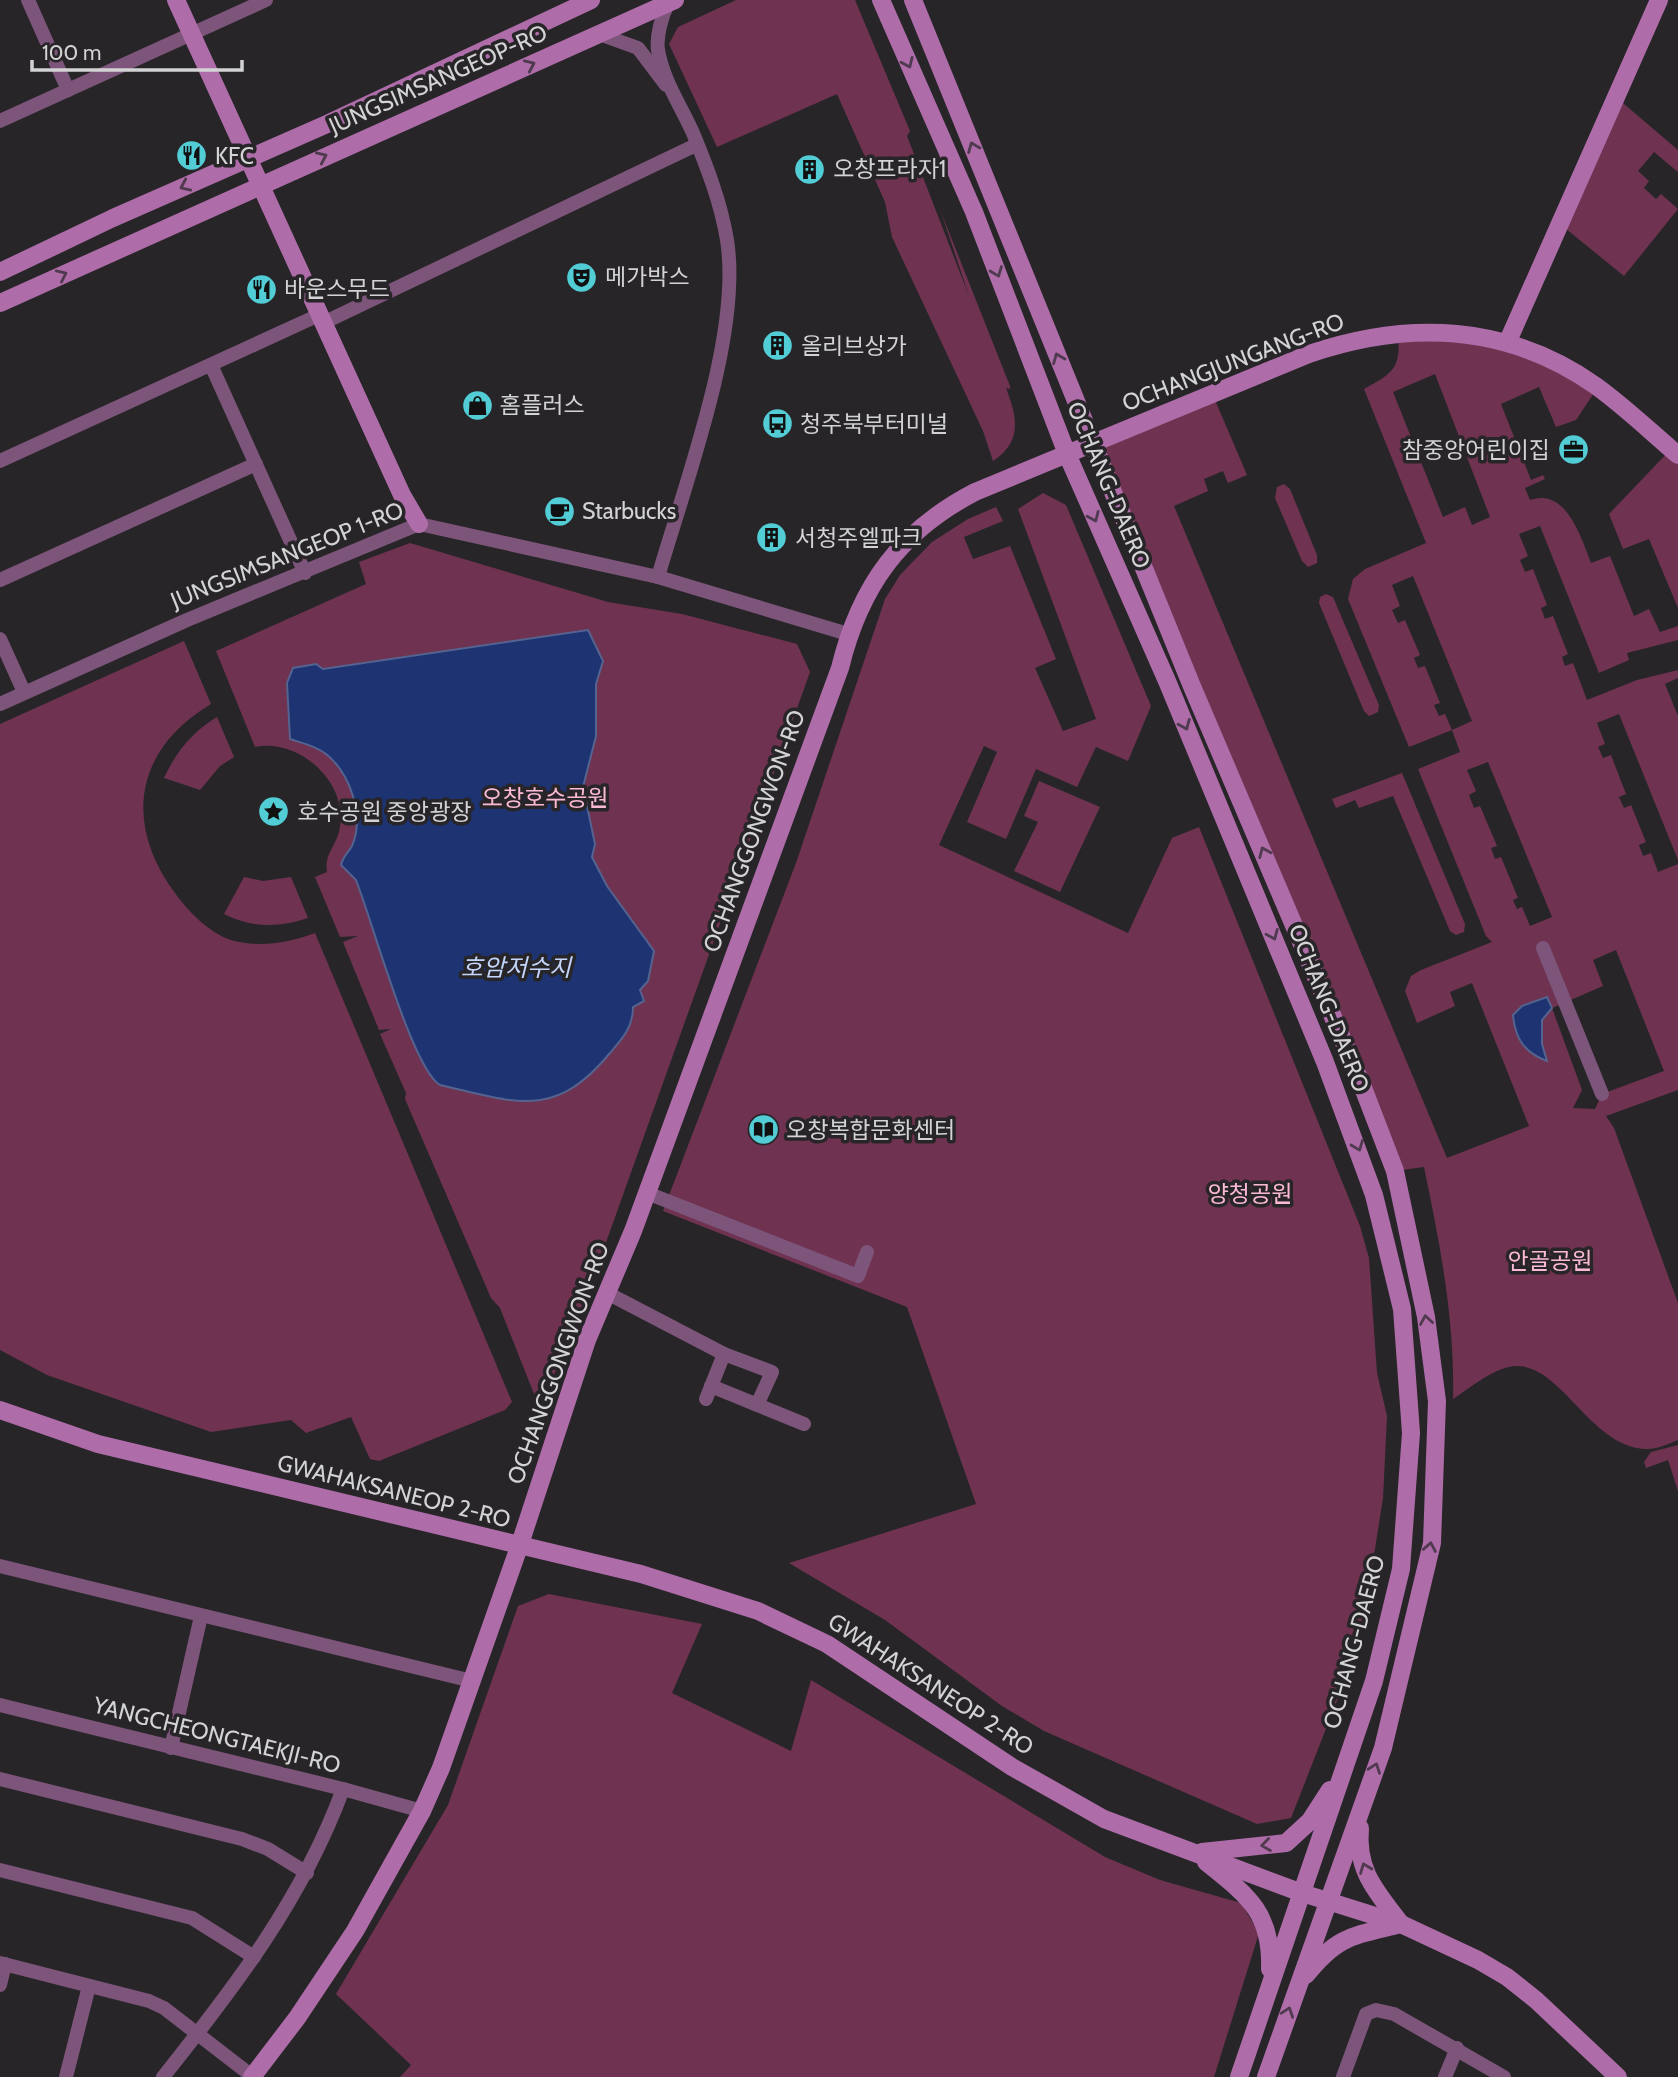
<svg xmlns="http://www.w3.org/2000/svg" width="1678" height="2077" font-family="Cabin,'Noto Sans KR',sans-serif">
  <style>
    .green { fill: #6f3351; fill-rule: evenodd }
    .water { fill: #1d3372; stroke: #54638f; stroke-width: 2 }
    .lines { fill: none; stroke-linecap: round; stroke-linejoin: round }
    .street { stroke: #7d547a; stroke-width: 14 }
    .secondary { stroke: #ae6ca9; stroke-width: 18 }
    .oneway { stroke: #503a4f }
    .labels { text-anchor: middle; stroke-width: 7; stroke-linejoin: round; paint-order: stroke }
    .street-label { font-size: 23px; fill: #d3d2d4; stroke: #272528 }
    .poi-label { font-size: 23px; fill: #d3d2d4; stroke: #272528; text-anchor: start }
    .park-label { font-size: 23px; fill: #fbb9d6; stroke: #272528 }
    .water-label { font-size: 24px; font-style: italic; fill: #c3d5fb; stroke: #272528 }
  </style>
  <rect width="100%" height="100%" fill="#272528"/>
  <g class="green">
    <path d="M736 0H855L910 131 907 136 969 296 941 212 1010 386V389L1006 388C1017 417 1023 441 993 461L983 431 892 237 885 202 837 94 717 147 669 44 678 27Z"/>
    <polygon points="1617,98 1678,150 1678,172 1654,152 1638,171 1649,181 1644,188 1656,199 1661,194 1678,209 1624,276 1560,224"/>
    <path d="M1398 333 1471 336 1598 387 1576 420 1556 427 1539 387 1501 404 1531 480 1543 475 1545 479 1525 488 1530 500C1566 487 1581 537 1591 563L1610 556 1634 616 1649 609 1660 632 1678 626V640L1627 653 1629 660 1599 673 1540 526 1519 534 1528 556 1520 560 1525 572 1533 569 1547 605 1541 608 1545 619 1553 616 1568 654 1562 657 1565 666 1573 663 1587 700 1637 680 1678 670V678L1665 684 1678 716V860L1619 714 1597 723 1605 744 1598 747 1603 758 1611 755 1626 794 1619 797 1624 808 1631 805 1646 842 1639 845 1643 856 1651 853 1658 872 1678 864V1090L1606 1116 1614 1128 1678 1303V1440C1669 1444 1657 1449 1647 1449 1588 1448 1559 1356 1509 1367 1490 1371 1470 1388 1453 1399 1455 1320 1440 1244 1424 1167L1395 1171 1093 444 1212 393 1247 475 1228 483 1223 471 1204 479 1208 491 1174 506 1447 1158 1529 1126 1472 983 1450 992 1455 1006 1417 1023 1405 991 1411 976 1421 970 1492 942 1486 936 1418 769 1460 752 1452 730 1409 747 1348 599 1353 579 1365 569 1426 543 1364 389C1394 373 1401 368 1398 333ZM1435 374 1490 517 1472 525 1465 507 1443 517 1393 392ZM1413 576 1472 721 1452 730 1445 714 1439 716 1434 705 1440 703 1425 666 1418 668 1414 658 1420 655 1405 620 1398 623 1392 610 1400 606 1392 585ZM1488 762 1552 917 1530 926 1522 907 1517 909 1513 900 1518 898 1501 857 1495 859 1491 848 1497 846 1480 806 1474 808 1469 795 1476 791 1467 770ZM1616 950 1664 1071 1602 1094 1595 1109 1573 1108 1582 1090 1552 1008 1603 986 1593 960Z"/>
    <polygon points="1671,449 1678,455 1678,608 1649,539 1623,549 1609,514"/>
    <polygon points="1284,484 1290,489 1317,555 1317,563 1308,567 1302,561 1275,498 1277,487"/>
    <polygon points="1043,493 1066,505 1151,706 1128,761 1096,747 1077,787 1036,769 1006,839 967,822 997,752 984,746 939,845 1128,933 1172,838 1199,827 1360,1226 1369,1258 1377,1373 1387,1416 1383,1498 1368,1593 1351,1665 1291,1818 1257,1824 1044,1731 1002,1706 885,1620 789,1563 976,1504 907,1307 663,1211 796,863 885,599 900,575 932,542 968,519 996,507 1003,521 964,537 973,559 1010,546 1056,659 1035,668 1063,731 1096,719 1018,509"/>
    <path d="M410 543 608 602 682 614 797 644 810 672 589 1290 540 1409 500 1308 491 1298 405 1099 406 1093 380 1034 391 1029 379 1030 343 942 358 936 340 937 315 877 327 872C324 855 335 847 339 832 351 783 299 738 255 747L216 651 366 584 359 562Z"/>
    <polygon points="1326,594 1333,597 1379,705 1378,712 1369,716 1364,711 1319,603 1320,597"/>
    <path d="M184 641 211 704C135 749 123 823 175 893 188 911 209 933 231 940 258 948 289 943 315 933L512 1402 505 1410 379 1461 370 1459 351 1417 306 1433 291 1420 211 1432 47 1375 0 1350V724Z"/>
    <path d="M217 717 234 757 220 766 200 790 164 778C176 752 193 731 217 717Z"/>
    <polygon points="1402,773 1465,924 1464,932 1456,935 1450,931 1393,796 1359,808 1355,800 1336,808 1332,799"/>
    <polygon points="1039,781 1100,807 1060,892 1014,871 1038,822 1024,816"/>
    <path d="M244 877 263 881 291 877 308 918C279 928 251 928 224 914Z"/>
    <polygon points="1678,1445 1678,1491 1668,1460 1646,1468 1644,1462 1651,1452"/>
    <polygon points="549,1594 702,1624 672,1693 791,1751 811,1680 1105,1857 1160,1880 1241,1903 1259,1933 1214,2077 400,2077 411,2065 336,1994 448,1805 518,1606"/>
  </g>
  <g class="water">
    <path d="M588 630 603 661 596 684V736L583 787 595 844 592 857 607 886 654 951 648 981 640 990 644 1001 633 1007C633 1027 623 1038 610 1053 554 1121 515 1102 440 1085 412 1068 372 920 356 880L341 865C343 856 348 853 352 846 365 816 350 773 326 754 316 746 302 743 290 739L287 683 293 668 316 664 323 669Z"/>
    <path d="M1547 997 1552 1008 1542 1020V1044L1547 1061C1525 1053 1515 1039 1513 1015L1522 1006Z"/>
  </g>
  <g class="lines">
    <g class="street">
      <polyline points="28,0 68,90"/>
      <polyline points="599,34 638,48 666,85"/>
      <polyline points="0,121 266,0"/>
      <polyline points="323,323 696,145"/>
      <polyline points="211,365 305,573"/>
      <polyline points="0,461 319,315"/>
      <path d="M658 577C685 483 742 334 727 240 721 203 707 167 693 133 681 106 663 80 658 50 656 36 662 16 668 3"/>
      <polyline points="0,580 256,464"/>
      <polyline points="0,639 24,692"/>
      <polyline points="0,704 187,620 419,524 658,577 848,634"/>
      <polyline points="1543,948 1602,1094"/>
      <polyline points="647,1193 858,1276 867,1252"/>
      <polyline points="607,1293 724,1354 706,1399"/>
      <polyline points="724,1354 772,1372 757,1405"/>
      <polyline points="711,1386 804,1424"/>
      <polyline points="0,1566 472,1681"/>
      <polyline points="0,1705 343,1789 422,1811"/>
      <polyline points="171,1748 201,1616"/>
      <polyline points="0,1779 242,1839 268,1849 307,1873"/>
      <polyline points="0,1870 192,1918 254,1957"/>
      <polyline points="0,1963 149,2001 164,2008 252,2076"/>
      <polyline points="0,1985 5,1964"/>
      <polyline points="66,2077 89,1986"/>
      <path d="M163 2077C235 1987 303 1898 343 1789"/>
      <polyline points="1343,2077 1366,2014 1376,2010 1394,2014 1504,2077"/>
      <polyline points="1445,2077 1457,2048"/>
    </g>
    <g class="secondary">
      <polyline points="176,0 402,495 419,524"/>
      <polyline points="881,0 974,212 1067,454 1167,681 1325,1062 1374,1195 1402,1309 1411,1433 1401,1569 1374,1681 1239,2077"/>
      <polyline points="913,0 1191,684 1362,1085 1395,1171 1426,1317 1437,1401 1432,1543 1383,1748 1266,2077"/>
      <polyline points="0,272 113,218 327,124 591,0"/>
      <polyline points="0,303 675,0"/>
      <polyline points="1508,341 1659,0"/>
      <polyline points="0,1410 98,1444 641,1574 758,1611 827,1644 1012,1767 1104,1819 1302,1893 1401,1924 1478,1960 1507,1977 1536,2000 1618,2077"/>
      <path d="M1360 1828C1356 1871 1376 1891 1401 1924"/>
      <polyline points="1202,1852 1286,1843 1310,1821 1330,1790"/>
      <path d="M1206 1862C1247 1895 1272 1912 1270 1969"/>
      <path d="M1306 1975C1338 1935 1353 1936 1401 1924"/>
      <path d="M252 2077 297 2018 355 1931 422 1811 441 1768 519 1547 587 1340 633 1231 840 668C860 586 900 531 975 492L1309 354C1409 320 1508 324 1596 386 1625 407 1651 432 1678 455"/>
    </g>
  </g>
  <defs><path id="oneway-chevron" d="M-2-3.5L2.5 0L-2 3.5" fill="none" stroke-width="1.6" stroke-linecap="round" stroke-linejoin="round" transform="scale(1.75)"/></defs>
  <g class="oneway">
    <use href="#oneway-chevron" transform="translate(908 63) rotate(66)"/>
    <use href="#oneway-chevron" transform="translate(530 65) rotate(-24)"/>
    <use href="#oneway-chevron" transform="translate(973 147) rotate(-112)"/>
    <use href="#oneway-chevron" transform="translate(322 157) rotate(-24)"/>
    <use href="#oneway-chevron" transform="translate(185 186) rotate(156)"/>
    <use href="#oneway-chevron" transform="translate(997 272) rotate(69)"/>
    <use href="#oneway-chevron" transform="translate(62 275) rotate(-25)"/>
    <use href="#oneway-chevron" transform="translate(1058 358) rotate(-112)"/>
    <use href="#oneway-chevron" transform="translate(1094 517) rotate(66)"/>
    <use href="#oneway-chevron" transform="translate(1185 725) rotate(67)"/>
    <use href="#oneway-chevron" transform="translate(1264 852) rotate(-113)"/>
    <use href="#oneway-chevron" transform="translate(1273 935) rotate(67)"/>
    <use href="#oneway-chevron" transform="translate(1358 1146) rotate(69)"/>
    <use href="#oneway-chevron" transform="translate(1426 1320) rotate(-99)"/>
    <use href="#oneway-chevron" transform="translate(1430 1547) rotate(-80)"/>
    <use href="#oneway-chevron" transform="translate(1375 1768) rotate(-70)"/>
    <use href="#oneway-chevron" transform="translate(1266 1845) rotate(172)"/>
    <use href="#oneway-chevron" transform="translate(1365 1868) rotate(-111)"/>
    <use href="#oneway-chevron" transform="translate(1288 2012) rotate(-71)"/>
  </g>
  <defs>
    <symbol id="restaurant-disc" viewBox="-11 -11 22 22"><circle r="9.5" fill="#52ccd5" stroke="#272528"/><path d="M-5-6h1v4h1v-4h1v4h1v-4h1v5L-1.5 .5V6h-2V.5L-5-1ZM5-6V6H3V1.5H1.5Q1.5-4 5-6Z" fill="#111"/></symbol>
    <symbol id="building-disc" viewBox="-11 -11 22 22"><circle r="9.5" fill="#52ccd5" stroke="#272528"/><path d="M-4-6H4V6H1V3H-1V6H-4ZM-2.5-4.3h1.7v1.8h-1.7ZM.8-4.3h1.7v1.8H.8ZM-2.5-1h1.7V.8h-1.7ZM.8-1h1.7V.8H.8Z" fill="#111"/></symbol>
    <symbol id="theatre-disc" viewBox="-11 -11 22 22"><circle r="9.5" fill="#52ccd5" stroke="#272528"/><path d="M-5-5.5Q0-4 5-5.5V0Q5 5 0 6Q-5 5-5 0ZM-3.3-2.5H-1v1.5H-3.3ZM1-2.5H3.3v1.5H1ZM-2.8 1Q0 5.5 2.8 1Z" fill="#111"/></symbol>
    <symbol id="shop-disc" viewBox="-11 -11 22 22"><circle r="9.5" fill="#52ccd5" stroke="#272528"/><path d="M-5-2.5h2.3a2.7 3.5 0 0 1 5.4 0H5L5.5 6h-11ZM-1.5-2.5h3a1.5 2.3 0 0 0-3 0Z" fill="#111"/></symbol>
    <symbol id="bus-disc" viewBox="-11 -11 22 22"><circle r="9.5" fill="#52ccd5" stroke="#272528"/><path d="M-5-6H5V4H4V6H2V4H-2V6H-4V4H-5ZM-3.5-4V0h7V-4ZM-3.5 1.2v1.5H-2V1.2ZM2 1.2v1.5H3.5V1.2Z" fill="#111"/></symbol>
    <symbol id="office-disc" viewBox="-11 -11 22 22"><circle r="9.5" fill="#52ccd5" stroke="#272528"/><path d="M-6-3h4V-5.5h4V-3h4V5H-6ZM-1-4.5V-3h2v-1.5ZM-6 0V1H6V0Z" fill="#111"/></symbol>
    <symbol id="cafe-disc" viewBox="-11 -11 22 22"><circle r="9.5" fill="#52ccd5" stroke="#272528"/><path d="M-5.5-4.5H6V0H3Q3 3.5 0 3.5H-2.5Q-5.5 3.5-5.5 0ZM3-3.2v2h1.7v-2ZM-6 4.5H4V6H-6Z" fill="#111"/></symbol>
    <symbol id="sight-disc" viewBox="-11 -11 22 22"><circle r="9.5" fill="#52ccd5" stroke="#272528"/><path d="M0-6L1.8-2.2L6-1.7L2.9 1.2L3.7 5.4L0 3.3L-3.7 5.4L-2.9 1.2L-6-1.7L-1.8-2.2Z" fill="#111"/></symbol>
    <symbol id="library-disc" viewBox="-11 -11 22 22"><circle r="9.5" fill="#52ccd5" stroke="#272528"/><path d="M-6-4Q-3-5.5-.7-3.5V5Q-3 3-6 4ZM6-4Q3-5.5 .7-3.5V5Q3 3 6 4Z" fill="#111"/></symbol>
  </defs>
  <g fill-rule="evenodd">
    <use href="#restaurant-disc" x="174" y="138" width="35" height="35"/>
    <use href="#building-disc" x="792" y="152" width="35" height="35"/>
    <use href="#theatre-disc" x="564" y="260" width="35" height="35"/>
    <use href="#restaurant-disc" x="244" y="272" width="35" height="35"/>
    <use href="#building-disc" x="760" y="328" width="35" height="35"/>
    <use href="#shop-disc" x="460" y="388" width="35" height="35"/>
    <use href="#bus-disc" x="760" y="406" width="35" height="35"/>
    <use href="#office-disc" x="1556" y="432" width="35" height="35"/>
    <use href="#cafe-disc" x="542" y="494" width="35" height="35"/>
    <use href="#building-disc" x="754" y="520" width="35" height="35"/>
    <use href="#sight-disc" x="256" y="794" width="35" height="35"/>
    <use href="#library-disc" x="746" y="1112" width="35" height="35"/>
  </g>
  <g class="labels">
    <g class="street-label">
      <text transform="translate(438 79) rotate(-24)" y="8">JUNGSIMSANGEOP-RO</text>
      <text transform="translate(1233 362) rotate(-21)" y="8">OCHANGJUNGANG-RO</text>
      <text transform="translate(1109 485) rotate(67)" y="8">OCHANG-DAERO</text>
      <text transform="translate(287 555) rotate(-22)" y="8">JUNGSIMSANGEOP 1-RO</text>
      <text transform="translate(754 831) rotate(-70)" y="8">OCHANGGONGWON-RO</text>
      <text transform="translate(1329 1008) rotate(68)" y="8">OCHANG-DAERO</text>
      <text transform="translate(558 1363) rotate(-70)" y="8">OCHANGGONGWON-RO</text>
      <text transform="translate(394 1491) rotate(14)" y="8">GWAHAKSANEOP 2-RO</text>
      <text transform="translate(1354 1642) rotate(-75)" y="8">OCHANG-DAERO</text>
      <text transform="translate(931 1684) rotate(33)" y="8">GWAHAKSANEOP 2-RO</text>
      <text transform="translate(217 1735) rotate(14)" y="8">YANGCHEONGTAEKJI-RO</text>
    </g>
    <g class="poi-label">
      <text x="215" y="164">KFC</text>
      <text x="833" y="177">오창프라자1</text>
      <text x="605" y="285">메가박스</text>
      <text x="284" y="297">바운스무드</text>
      <text x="801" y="354">올리브상가</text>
      <text x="500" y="413">홈플러스</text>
      <text x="800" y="432">청주북부터미널</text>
      <text x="1550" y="458" text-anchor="end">참중앙어린이집</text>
      <text x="582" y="519">Starbucks</text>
      <text x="795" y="546">서청주엘파크</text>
      <text x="297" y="820">호수공원 중앙광장</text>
      <text x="786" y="1138">오창복합문화센터</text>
    </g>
    <g class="park-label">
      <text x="545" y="806">오창호수공원</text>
      <text x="1250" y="1202">양청공원</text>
      <text x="1550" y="1269">안골공원</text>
    </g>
    <g class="water-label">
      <text x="516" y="976">호암저수지</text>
    </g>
  </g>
  <path d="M32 60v10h210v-10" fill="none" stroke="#d3d2d4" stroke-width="3.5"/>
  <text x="42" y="60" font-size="21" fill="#d3d2d4" stroke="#272528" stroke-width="5" paint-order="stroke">100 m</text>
</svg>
